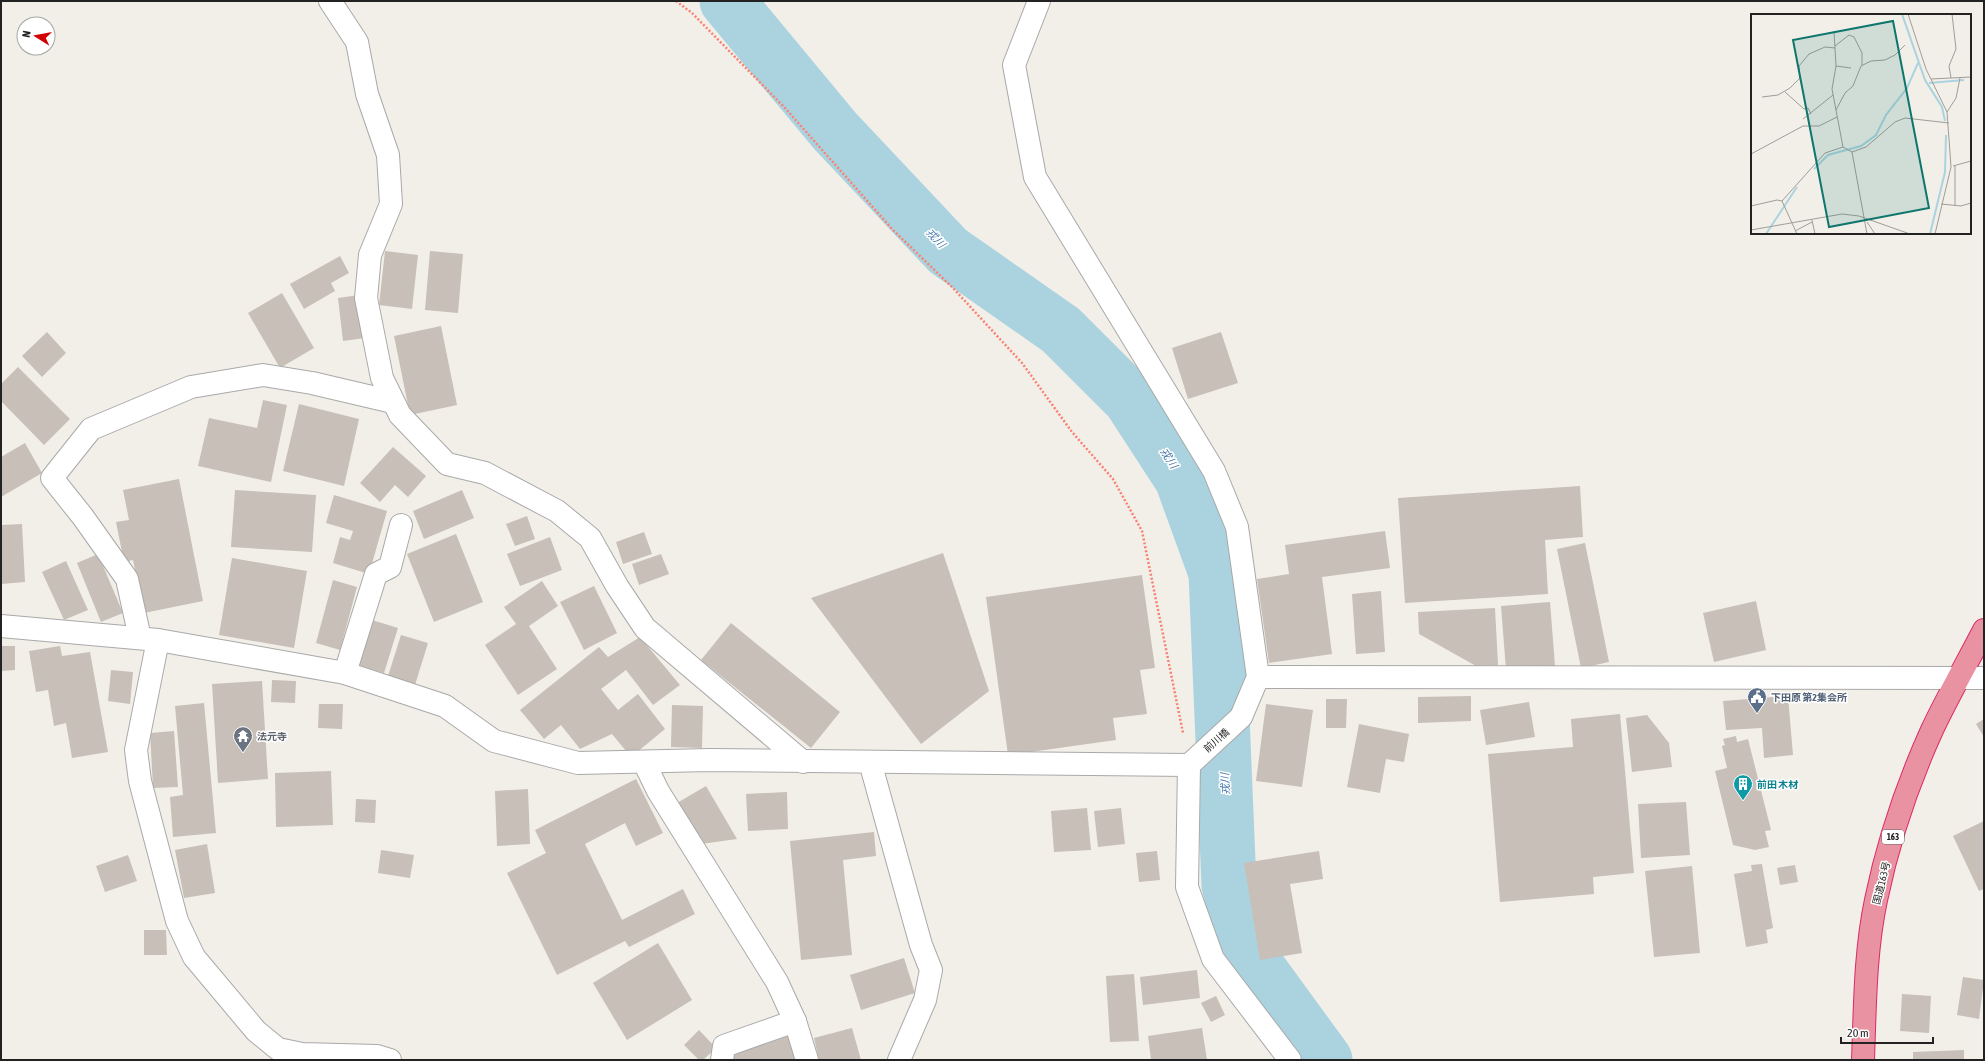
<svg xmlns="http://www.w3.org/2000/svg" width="1985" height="1061" font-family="'Asap Condensed','Noto Sans JP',sans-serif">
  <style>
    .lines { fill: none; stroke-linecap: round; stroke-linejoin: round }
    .river { stroke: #aad3df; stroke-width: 55 }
    .building { fill: #c7bfb8 }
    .street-casing { stroke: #a9a9a9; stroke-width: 24 }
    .highway-casing { stroke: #dc2a67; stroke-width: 24 }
    .path { stroke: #fa8072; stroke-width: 2.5; stroke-dasharray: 2 2; stroke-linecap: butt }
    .street { stroke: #fff; stroke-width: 22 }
    .highway { stroke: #e892a2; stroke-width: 22 }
    .labels { text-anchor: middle; stroke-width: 3; stroke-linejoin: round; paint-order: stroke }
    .shield { fill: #fff; stroke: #646464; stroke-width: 1 }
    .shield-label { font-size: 9px; font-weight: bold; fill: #222 }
    .service-label { font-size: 10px; font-weight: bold; fill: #4e5e75; stroke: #fff; text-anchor: start }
    .worship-label { font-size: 10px; font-weight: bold; fill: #5b616d; stroke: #fff; text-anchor: start }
    .street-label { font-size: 10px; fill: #222; stroke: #fff }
    .culture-label { font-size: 10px; font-weight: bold; fill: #0d838f; stroke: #fff; text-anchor: start }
    .water-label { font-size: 11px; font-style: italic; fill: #4a7aab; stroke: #fff }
    .inset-river { fill: none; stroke: #aad3df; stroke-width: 2 }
    .inset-road { fill: none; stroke: #9f9d99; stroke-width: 1 }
    .view { fill: #0f766e; fill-opacity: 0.15; stroke: #0f766e; stroke-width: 2 }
    .inset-edge { fill: none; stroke: #222; stroke-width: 2 }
  </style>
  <rect width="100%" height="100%" fill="#f2efe9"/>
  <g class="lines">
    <polyline class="river" points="727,1 835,131 948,251 1061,330 1130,399 1182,479 1216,573 1229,885 1240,929 1255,964 1325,1060"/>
  </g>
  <g class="building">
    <polygon points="385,251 418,255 412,309 379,305"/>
    <polygon points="430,251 463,254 458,313 425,310"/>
    <polygon points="340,256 349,273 331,283 335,291 304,309 290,284"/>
    <polygon points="282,293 314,348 280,368 248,313"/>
    <polygon points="359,295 365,338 343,341 338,298"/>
    <polygon points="441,326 457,405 410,415 394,336"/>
    <polygon points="47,332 66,353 42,377 22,356"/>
    <polygon points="1221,332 1238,383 1188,399 1172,348"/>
    <polygon points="18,367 70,419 44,445 1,401 1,384"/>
    <polygon points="263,400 287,405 271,482 198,466 209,418 257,428"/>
    <polygon points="299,404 359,419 344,486 283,471"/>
    <polygon points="25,443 42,473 1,497 1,457"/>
    <polygon points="393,447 426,476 408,497 395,485 380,502 360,483"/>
    <polygon points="179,479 203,601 144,613 133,560 124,562 116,522 129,520 123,490"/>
    <polygon points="1580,486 1583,537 1545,540 1548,594 1405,603 1398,498"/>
    <polygon points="235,490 316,495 312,552 231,547"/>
    <polygon points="462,490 474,518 424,539 413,511"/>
    <polygon points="334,495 387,511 369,574 333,563 340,537 350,540 353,531 326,523"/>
    <polygon points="527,516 535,539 515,546 506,524"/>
    <polygon points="22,524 25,582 1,584 1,525"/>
    <polygon points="1385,531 1390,568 1322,577 1332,654 1269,663 1257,579 1289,574 1285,545"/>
    <polygon points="644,532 652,554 623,564 616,542"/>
    <polygon points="456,534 483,602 434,622 407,554"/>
    <polygon points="550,537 562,570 520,586 507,554"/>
    <polygon points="1585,543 1609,662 1581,668 1557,549"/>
    <polygon points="943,553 989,691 921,744 811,598"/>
    <polygon points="98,554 123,613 101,622 77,563"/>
    <polygon points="661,554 669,574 639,585 632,564"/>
    <polygon points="232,558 307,571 294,648 219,635"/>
    <polygon points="66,561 88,610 64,620 42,572"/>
    <polygon points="1142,575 1155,668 1140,670 1147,714 1113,718 1116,740 1008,755 986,597"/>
    <polygon points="333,580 357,587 340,650 316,643"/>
    <polygon points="542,581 558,606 529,626 557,669 518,695 485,645 516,624 504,607"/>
    <polygon points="594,586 617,633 584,650 560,602"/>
    <polygon points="1381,591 1385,652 1356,654 1352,594"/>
    <polygon points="1756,601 1766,650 1714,662 1703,613"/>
    <polygon points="1550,602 1555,666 1506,670 1501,606"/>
    <polygon points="1495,608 1498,665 1476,666 1419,634 1418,612"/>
    <polygon points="372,620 398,628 384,673 358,665"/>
    <polygon points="731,623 840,712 811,748 701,660"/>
    <polygon points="401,635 428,643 415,685 388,676"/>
    <polygon points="640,637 680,685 653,705 626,670 601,689 618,710 638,694 665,729 631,757 612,734 580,749 561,725 544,739 520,710 599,647 608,657"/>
    <polygon points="1,646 15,646 15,670 1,671"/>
    <polygon points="60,646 62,656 90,652 108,752 72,758 66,723 54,726 48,690 36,692 29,651"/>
    <polygon points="111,670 133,672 130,704 108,701"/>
    <polygon points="272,680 296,681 295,703 271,702"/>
    <polygon points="262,681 268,779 218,783 212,684"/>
    <polygon points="1471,696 1471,721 1418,723 1418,697"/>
    <polygon points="1788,696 1793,755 1764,758 1762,728 1726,730 1723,701"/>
    <polygon points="1326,699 1347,699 1346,728 1326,728"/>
    <polygon points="1529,702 1535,737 1486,745 1480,710"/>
    <polygon points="204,703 216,833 173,837 170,797 183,795 175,706"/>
    <polygon points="319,704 343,704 342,729 318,728"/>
    <polygon points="1266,704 1313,710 1302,787 1256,781"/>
    <polygon points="672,705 703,706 702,748 671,747"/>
    <polygon points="1620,714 1634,873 1593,877 1594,894 1500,902 1488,754 1573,747 1571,719"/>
    <polygon points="1647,715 1669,743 1672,767 1632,772 1626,718"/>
    <polygon points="1984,719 1984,737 1976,724"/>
    <polygon points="1359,724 1409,734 1404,762 1386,759 1380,793 1347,787"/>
    <polygon points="174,731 178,787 153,788 150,733"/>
    <polygon points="1736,736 1737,742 1748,739 1771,830 1765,831 1769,847 1755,850 1733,845 1715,771 1727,768 1722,746 1725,745 1723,739"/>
    <polygon points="331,771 333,825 276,827 275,773"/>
    <polygon points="636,779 663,833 636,846 625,823 585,844 622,920 683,889 695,914 629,947 625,941 557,975 507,873 546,853 535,830"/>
    <polygon points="706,786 737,839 701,844 677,803"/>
    <polygon points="528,789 530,844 497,846 495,791"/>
    <polygon points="787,792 788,829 748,831 746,794"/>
    <polygon points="356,799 376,800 375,823 355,822"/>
    <polygon points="1686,802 1690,855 1641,858 1638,804"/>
    <polygon points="1087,808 1091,850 1054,852 1051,811"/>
    <polygon points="1121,808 1125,844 1098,847 1094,811"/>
    <polygon points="1984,821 1984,889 1979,891 1953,836"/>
    <polygon points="874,832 876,856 843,860 852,955 801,960 790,841"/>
    <polygon points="207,844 215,893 184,898 175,850"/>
    <polygon points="381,850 414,855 410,878 378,873"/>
    <polygon points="1157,851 1160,880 1139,882 1136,853"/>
    <polygon points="1319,851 1323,879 1290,884 1302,953 1260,960 1244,863"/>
    <polygon points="128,855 137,881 105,892 96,866"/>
    <polygon points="1762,864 1773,928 1766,930 1768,943 1746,947 1734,874 1752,871 1751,865"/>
    <polygon points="1795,865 1798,882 1780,885 1777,868"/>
    <polygon points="1692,866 1700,953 1654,957 1645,871"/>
    <polygon points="144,930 166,930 167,955 144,955"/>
    <polygon points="658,943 692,1000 627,1040 593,983"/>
    <polygon points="904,958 915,993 861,1010 850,975"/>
    <polygon points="1197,970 1200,998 1143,1005 1140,977"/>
    <polygon points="1134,974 1139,1041 1110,1042 1106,976"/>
    <polygon points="1963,977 1984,980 1979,1019 1957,1015"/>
    <polygon points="1902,994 1931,996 1929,1033 1900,1031"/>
    <polygon points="1216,996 1225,1015 1211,1022 1201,1003"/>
    <polygon points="852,1028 861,1060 819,1060 814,1038"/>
    <polygon points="1202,1028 1207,1060 1151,1060 1148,1036"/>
    <polygon points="699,1030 716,1048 703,1060 699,1060 684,1045"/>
    <polygon points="791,1033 800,1060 726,1060 724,1054"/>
    <polygon points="1964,1050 1964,1060 1913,1060 1913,1052"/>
  </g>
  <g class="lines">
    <defs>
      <g id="street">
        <polyline points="330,1 357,42 367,94 388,155 391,204 370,255 366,298 382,378 400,415 447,464 485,473 557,511 590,538 617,586 645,628 803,762"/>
        <polyline points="1039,1 1014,65 1035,177 1214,471 1237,527 1258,677 1241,717 1189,765 1187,887 1213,959 1290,1060"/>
        <polyline points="1,626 158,640 345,673 445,706 494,741 578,763 710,760 1189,765"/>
        <polyline points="140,638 127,579 83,517 52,478 91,429 191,387 263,375 312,383 393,402"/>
        <polyline points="158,640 136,750 140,781 177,921 194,957 256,1031 278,1049 302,1054 377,1056 390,1060"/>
        <polyline points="345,673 376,574 390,567 401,525"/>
        <polyline points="1258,677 1984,678"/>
        <polyline points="644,762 658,791 777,982 795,1021 807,1060"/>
        <polyline points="870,762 921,945 931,970 925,1000 899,1060"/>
        <polyline points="722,1060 724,1046 795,1021"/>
      </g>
      <path id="highway" d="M1863 1060C1865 1006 1865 952 1876 900 1888 842 1908 783 1932 730 1948 696 1967 663 1984 630"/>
    </defs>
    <use href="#street" class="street-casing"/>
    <use href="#highway" class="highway-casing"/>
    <polyline class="path" points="676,1 692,13 785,108 893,230 953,288 1022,363 1072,432 1113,479 1142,531 1183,733"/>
    <use href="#street" class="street"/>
    <use href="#highway" class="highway"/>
  </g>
  <defs>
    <symbol id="civic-pin" viewBox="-11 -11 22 30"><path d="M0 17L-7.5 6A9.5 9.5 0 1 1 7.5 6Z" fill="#5c6f8a" stroke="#fff"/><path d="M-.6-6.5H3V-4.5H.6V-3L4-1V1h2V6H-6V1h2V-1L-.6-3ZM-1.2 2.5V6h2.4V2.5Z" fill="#fff"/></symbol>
    <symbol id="temple-pin" viewBox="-11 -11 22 30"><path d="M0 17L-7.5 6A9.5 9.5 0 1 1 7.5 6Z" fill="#6b7280" stroke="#fff"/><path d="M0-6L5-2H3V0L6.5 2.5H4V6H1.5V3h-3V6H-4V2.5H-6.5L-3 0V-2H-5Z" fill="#fff"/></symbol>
    <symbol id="building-pin" viewBox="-11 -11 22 30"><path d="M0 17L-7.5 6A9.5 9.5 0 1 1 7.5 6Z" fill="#0f9aa8" stroke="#fff"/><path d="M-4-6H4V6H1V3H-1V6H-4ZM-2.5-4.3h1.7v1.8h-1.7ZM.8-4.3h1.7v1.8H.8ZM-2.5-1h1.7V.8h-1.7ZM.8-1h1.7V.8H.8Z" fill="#fff"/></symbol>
  </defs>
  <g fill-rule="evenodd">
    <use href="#civic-pin" x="1746" y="686" width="22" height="30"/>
    <use href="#temple-pin" x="232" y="725" width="22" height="30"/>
    <use href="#building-pin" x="1732" y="773" width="22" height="30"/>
  </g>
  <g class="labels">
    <rect class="shield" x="1882" y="830" width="22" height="14" rx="3"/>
    <g class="shield-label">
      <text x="1893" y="840">163</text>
    </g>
    <g class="service-label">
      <text x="1771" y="701">下田原 第2集会所</text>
    </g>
    <g class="worship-label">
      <text x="257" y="740">法元寺</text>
    </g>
    <g class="street-label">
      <text transform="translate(1216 740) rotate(-42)" y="4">前川橋</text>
      <text transform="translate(1881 883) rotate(-76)" y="4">国道163号</text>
    </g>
    <g class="culture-label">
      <text x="1757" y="788">前田 木材</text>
    </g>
    <g class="water-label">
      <text transform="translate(936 238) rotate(47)" y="4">戎川</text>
      <text transform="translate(1169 458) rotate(57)" y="4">戎川</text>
      <text transform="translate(1225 784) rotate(-92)" y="4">戎川</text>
    </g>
  </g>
  <g transform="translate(1751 14)">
    <rect width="220" height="220" fill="#f2efe9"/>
    <path class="inset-river" d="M151 0 174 66 191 93 194 107M178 69 213 66M63 155 77 141 110 132 125 121 135 101 156 74 167 49M15 220 46 173M179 220 194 158 195 121"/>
    <path class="inset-road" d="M157 0 175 55 196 98 200 153 184 220M83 17 85 52 81 75 92 133M84 32 98 21 103 23 111 39V51M85 52 100 54M200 64 198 52 205 35 201 0M180 65 220 63M34 78 53 95 57 94 60 100M11 83 27 81 39 74 49 64 48 52 58 40 74 33 84 34M85 96 94 79 102 72 110 52 120 47 134 46 144 41 154 31M196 98 205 84 209 64M52 105 82 81M101 138 116 220M0 140 52 112H68L86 103M202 152 220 147M204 152V192M31 187 46 220M190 190 210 192 220 189M0 192 26 186 31 187 74 139 92 133 101 138 115 133 144 108 154 104 198 109M61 206 64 220M116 208 124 220M0 216 91 200 108 202 159 220M44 217 61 208"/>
    <path class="view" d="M142 7 178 194 78 213 42 26Z"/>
    <rect width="220" height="220" class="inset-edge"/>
  </g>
  <rect width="1985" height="1061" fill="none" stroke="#222222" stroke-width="4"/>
  <g transform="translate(36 36) rotate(281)"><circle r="19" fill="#ffffff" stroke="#a7a7a7"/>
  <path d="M0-3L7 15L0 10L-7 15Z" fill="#d40000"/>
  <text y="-6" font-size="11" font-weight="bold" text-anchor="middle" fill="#222222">N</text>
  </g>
  <path d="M1841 1037v6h92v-6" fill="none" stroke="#222222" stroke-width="2"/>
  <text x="1847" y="1037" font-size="12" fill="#222222" stroke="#ffffff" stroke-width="3" paint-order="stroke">20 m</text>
</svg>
